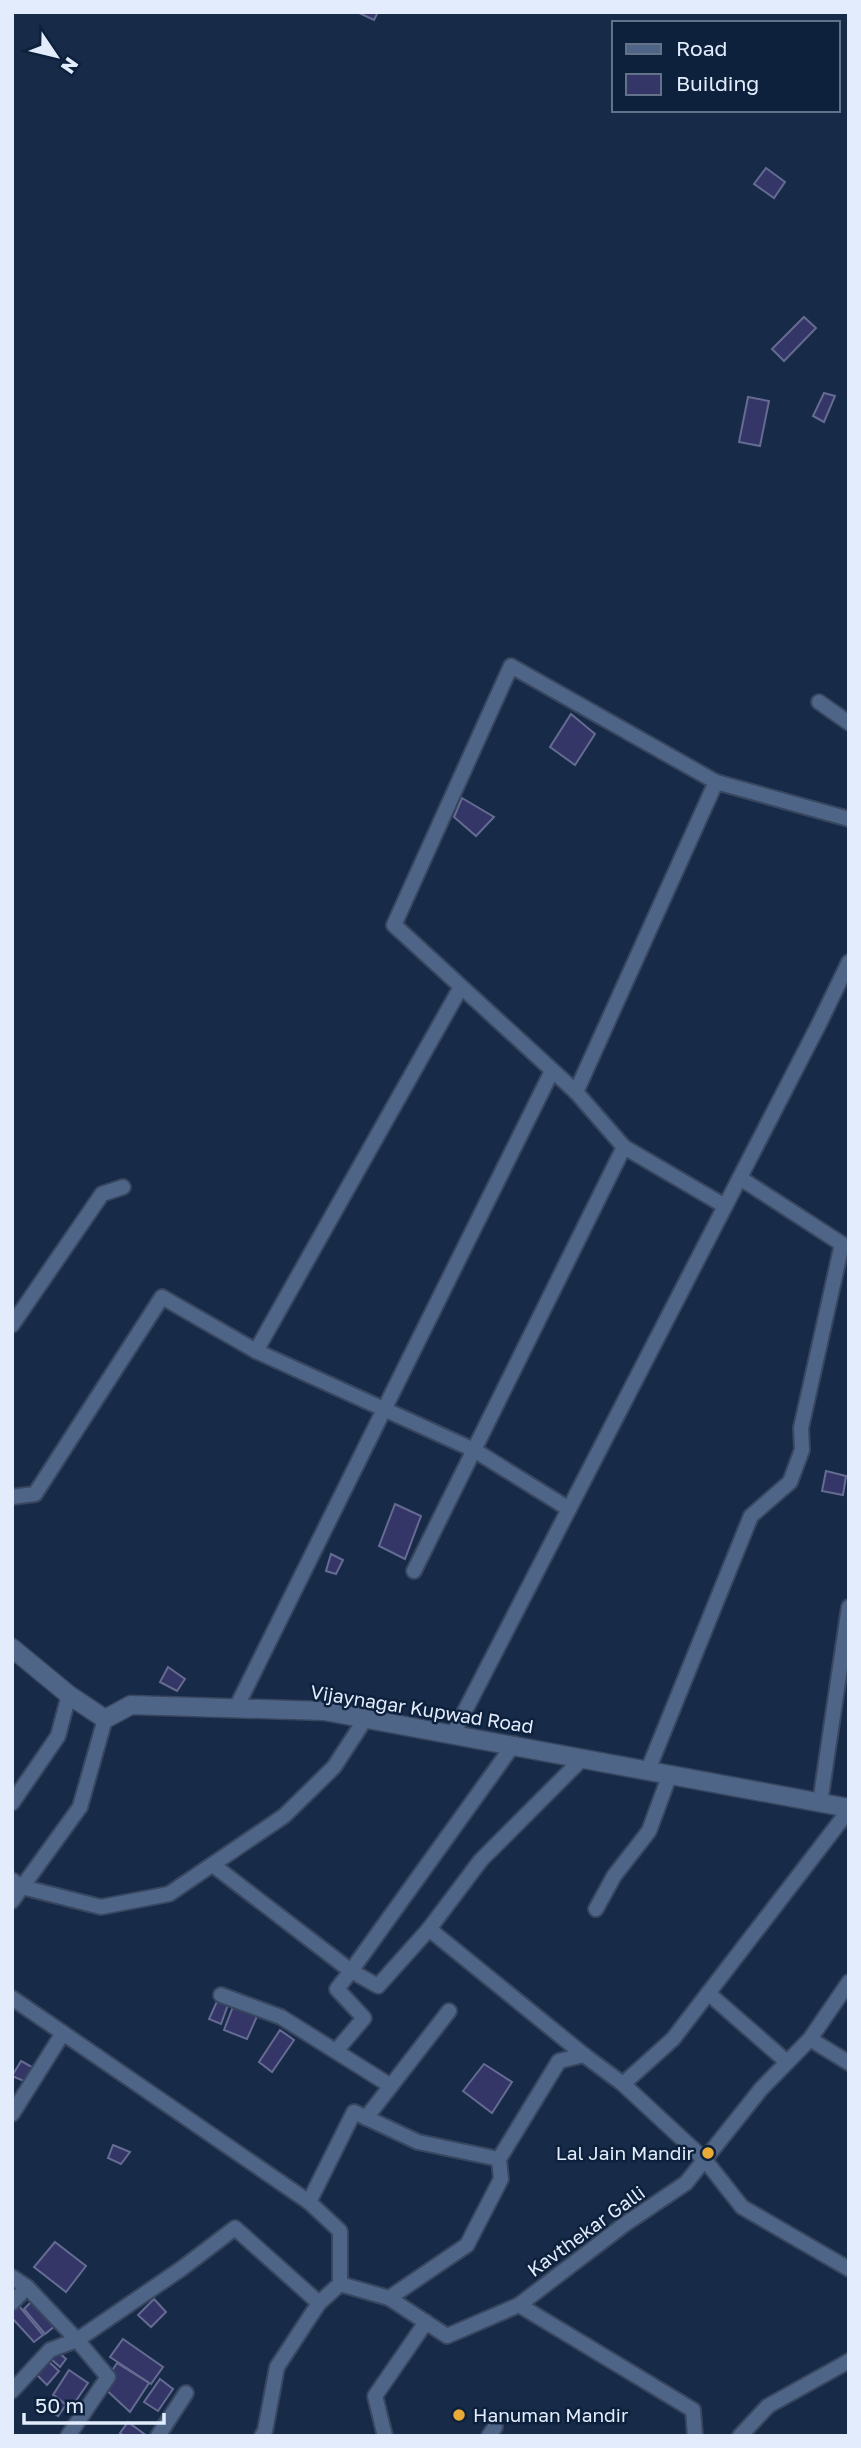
<svg xmlns="http://www.w3.org/2000/svg" width="861" height="2448" font-family="'Golos Text',sans-serif">
  <style>
    .building { fill: #333667; stroke: #656b91; stroke-width: 2 }
    .lines { fill: none; stroke-linecap: round; stroke-linejoin: round }
    .minor-casing { stroke: #38465f; stroke-width: 18 }
    .tertiary-casing { stroke: #38465f; stroke-width: 21 }
    .minor { stroke: #4e6587; stroke-width: 14 }
    .tertiary { stroke: #4e6587; stroke-width: 18 }
    .poi-dot { fill: #e9aa38; stroke: #0d213d; stroke-width: 2.5 }
    .labels { text-anchor: middle; stroke-width: 5; stroke-linejoin: round; paint-order: stroke }
    .street-label { font-size: 19px; fill: #e2ecfc; stroke: #0d213d }
    .poi-label { font-size: 19px; fill: #e2ecfc; stroke: #0d213d; text-anchor: end }
  </style>
  <rect width="100%" height="100%" fill="#172b48"/>
  <g class="building">
    <polygon points="357,12 378,12 374,20"/>
    <polygon points="766,168 785,182 774,198 754,184"/>
    <polygon points="804,317 816,328 784,361 772,349"/>
    <polygon points="824,393 835,396 824,422 813,416"/>
    <polygon points="748,397 769,401 760,446 739,442"/>
    <polygon points="571,714 595,734 575,765 550,747"/>
    <polygon points="462,798 494,817 476,836 454,817"/>
    <polygon points="826,1471 846,1476 843,1495 822,1491"/>
    <polygon points="395,1504 421,1516 405,1559 379,1546"/>
    <polygon points="331,1554 343,1560 336,1574 326,1571"/>
    <polygon points="168,1667 185,1679 177,1691 160,1682"/>
    <polygon points="219,1997 229,2002 221,2024 209,2019"/>
    <polygon points="234,2004 258,2014 247,2039 224,2030"/>
    <polygon points="280,2030 294,2040 272,2072 259,2062"/>
    <polygon points="21,2061 34,2068 24,2081 12,2076"/>
    <polygon points="484,2064 512,2082 492,2113 463,2091"/>
    <polygon points="113,2145 130,2152 121,2164 108,2158"/>
    <polygon points="55,2242 86,2266 66,2292 34,2267"/>
    <polygon points="154,2299 166,2312 151,2327 138,2315"/>
    <polygon points="15,2301 43,2335 34,2342 12,2318 12,2303"/>
    <polygon points="31,2302 55,2326 45,2334 24,2309"/>
    <polygon points="123,2339 163,2367 151,2384 110,2357"/>
    <polygon points="58,2352 66,2359 60,2367 51,2359"/>
    <polygon points="47,2360 59,2371 47,2385 35,2373"/>
    <polygon points="117,2363 149,2383 130,2412 102,2386"/>
    <polygon points="69,2370 88,2383 71,2408 53,2395"/>
    <polygon points="160,2379 173,2389 158,2411 144,2402"/>
    <polygon points="55,2396 66,2405 58,2416 48,2409"/>
    <polygon points="128,2422 147,2436 124,2436 120,2433"/>
  </g>
  <g class="lines">
    <defs>
      <g id="minor">
        <polyline points="819,702 849,723"/>
        <polyline points="576,1092 394,925 511,666 716,782"/>
        <polyline points="624,1147 576,1092 716,782 849,819"/>
        <polyline points="12,1325 102,1194 123,1187"/>
        <polyline points="256,1351 461,987"/>
        <polyline points="12,1497 35,1494 162,1297 256,1351 474,1450 569,1509"/>
        <polyline points="414,1571 624,1147 725,1206"/>
        <polyline points="236,1708 552,1071"/>
        <polyline points="453,1734 819,1024 849,962"/>
        <polyline points="648,1770 751,1516 790,1482 802,1450 801,1428 842,1244 740,1178"/>
        <polyline points="12,1803 58,1736 69,1695"/>
        <polyline points="820,1803 849,1607"/>
        <polyline points="213,1865 351,1971 514,1744"/>
        <polyline points="12,1880 22,1887 101,1907 169,1894 284,1816 334,1767 366,1718"/>
        <polyline points="12,1901 80,1807 105,1719"/>
        <polyline points="596,1909 614,1876 649,1831 670,1774"/>
        <polyline points="429,1929 584,2055"/>
        <polyline points="708,1993 787,2062"/>
        <polyline points="221,1995 281,2017 391,2086"/>
        <polyline points="12,1998 309,2202"/>
        <polyline points="810,2039 849,2063"/>
        <polyline points="336,2051 364,2018 337,1989 351,1971 378,1986 429,1929 481,1860 583,1758"/>
        <polyline points="623,2084 705,2160 742,2207 849,2269"/>
        <polyline points="12,2114 63,2033"/>
        <polyline points="366,2118 449,2011"/>
        <polyline points="12,2277 27,2287 12,2303"/>
        <polyline points="340,2284 340,2231 309,2202 354,2112 418,2142 499,2159"/>
        <polyline points="27,2287 77,2340 108,2377 68,2436"/>
        <polyline points="389,2298 447,2336 519,2305"/>
        <polyline points="12,2391 50,2350 77,2340 181,2269 235,2228 319,2303"/>
        <polyline points="158,2436 186,2393"/>
        <polyline points="262,2436 265,2431 277,2367 319,2303 340,2284 389,2298 467,2245 501,2179 499,2159 559,2061 584,2055 623,2084 673,2039 849,1810"/>
        <polyline points="385,2436 375,2396 426,2322"/>
        <polyline points="489,2436 495,2427"/>
        <polyline points="695,2436 693,2410 519,2305 625,2224 686,2183 761,2089 810,2039 849,1982"/>
        <polyline points="740,2436 768,2406 849,2361"/>
      </g>
      <polyline id="tertiary" points="12,1648 69,1695 105,1719 131,1705 324,1711 849,1808"/>
    </defs>
    <use href="#minor" class="minor-casing"/>
    <use href="#tertiary" class="tertiary-casing"/>
    <use href="#minor" class="minor"/>
    <use href="#tertiary" class="tertiary"/>
  </g>
  <g class="poi-dot">
    <circle cx="708" cy="2153" r="7"/>
    <circle cx="459" cy="2415" r="7"/>
  </g>
  <g class="labels">
    <g class="street-label">
      <text transform="translate(422 1709) rotate(9)" y="7">Vijaynagar Kupwad Road</text>
      <text transform="translate(586 2231) rotate(-36)" y="7">Kavthekar Galli</text>
    </g>
    <g class="poi-label">
      <text x="694" y="2160">Lal Jain Mandir</text>
      <text x="473" y="2422" text-anchor="start">Hanuman Mandir</text>
    </g>
  </g>
  <rect width="861" height="2448" fill="none" stroke="#e2ecfc" stroke-width="28"/>
  <rect x="612" y="21" width="228" height="91" fill="#0d213d" stroke="#627289" stroke-width="2"/>
  <rect x="626" y="44" width="35" height="10" fill="#4e6587" stroke="#627289" stroke-width="2"/>
  <text x="676" y="56" font-size="21" fill="#e2ecfc">Road</text>
  <rect x="626" y="74" width="35" height="21" fill="#333667" stroke="#627289" stroke-width="2"/>
  <text x="676" y="91" font-size="21" fill="#e2ecfc">Building</text>
  <g transform="translate(56 56) rotate(125)" stroke="#0d213d" stroke-width="5" paint-order="stroke">
  <path d="M0-5L12 26L0 18L-12 26Z" fill="#e2ecfc"/>
  <text y="-10" font-size="19" font-weight="bold" text-anchor="middle" fill="#e2ecfc">N</text>
  </g>
  <path d="M24 2413v10h140v-10" fill="none" stroke="#e2ecfc" stroke-width="3.5"/>
  <text x="35" y="2413" font-size="21" fill="#e2ecfc" stroke="#0d213d" stroke-width="5" paint-order="stroke">50 m</text>
</svg>
